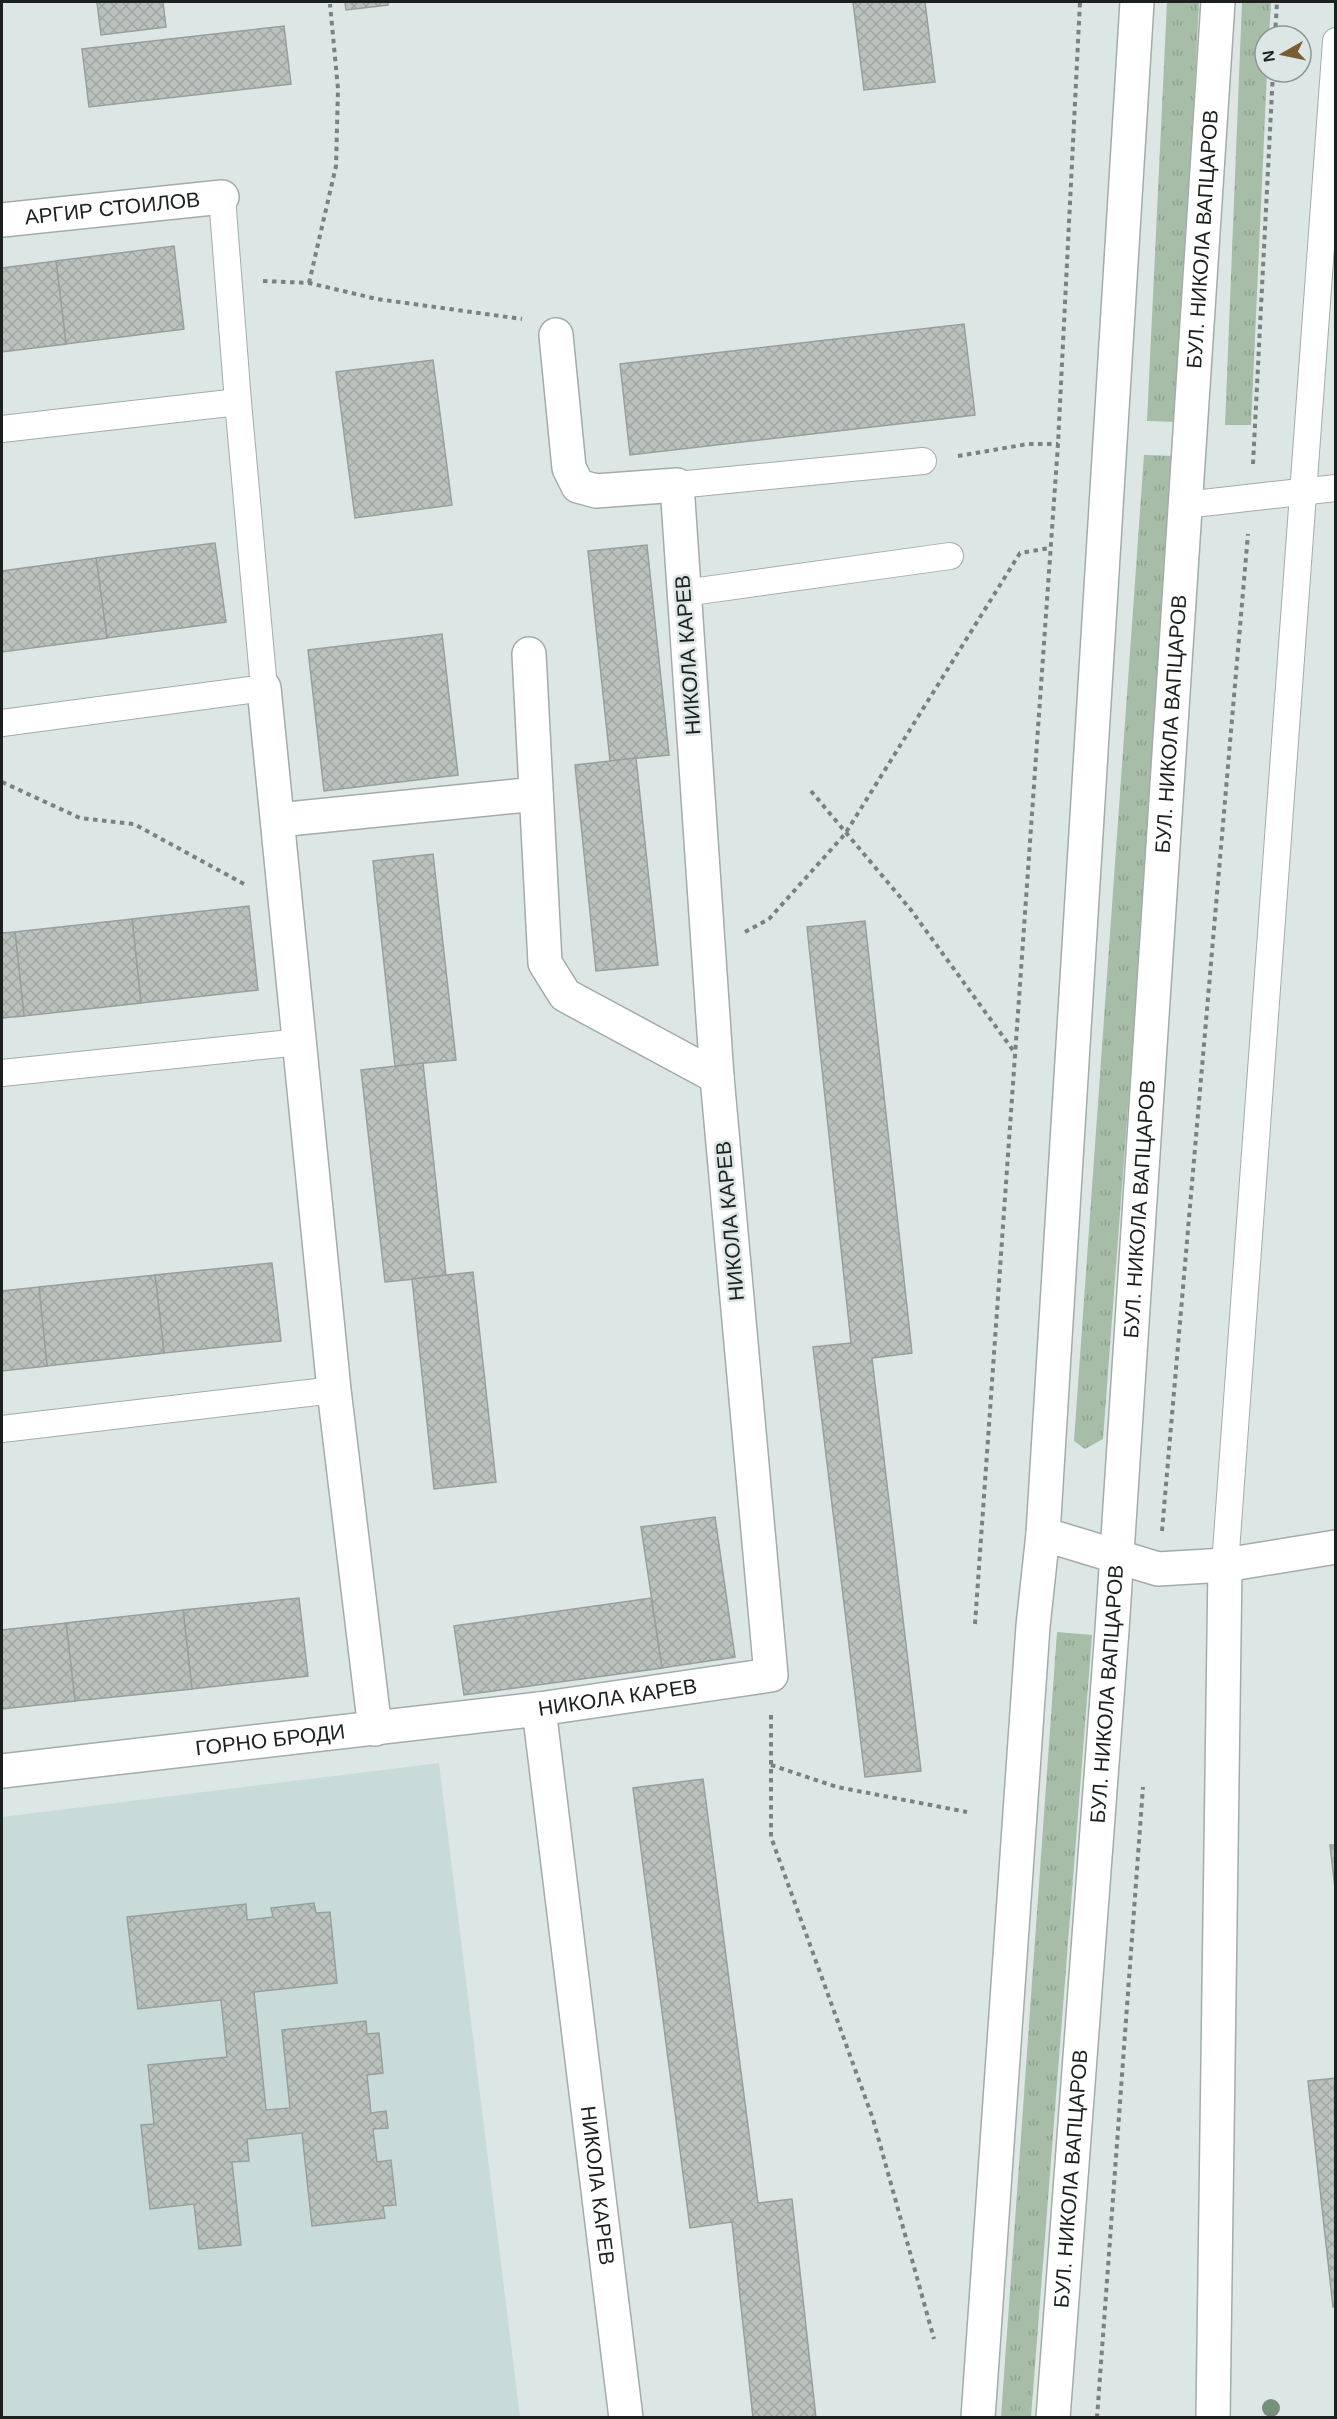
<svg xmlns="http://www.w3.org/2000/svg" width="1337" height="2419" font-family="Helvetica,sans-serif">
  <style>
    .built { fill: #c8dbd9 }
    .grass { fill: url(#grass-tufts) }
    .building { fill: url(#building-cross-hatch); stroke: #97a09c; stroke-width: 1.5 }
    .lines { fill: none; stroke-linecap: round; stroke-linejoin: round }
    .service-casing { stroke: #a3acab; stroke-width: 28 }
    .minor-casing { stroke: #a3acab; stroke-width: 36 }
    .tertiary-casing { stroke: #a3acab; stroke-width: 36 }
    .path { stroke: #7a8180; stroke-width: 4; stroke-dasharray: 4.5 4.5; stroke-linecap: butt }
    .service { stroke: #fff; stroke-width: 26 }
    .minor { stroke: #fff; stroke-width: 33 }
    .tertiary { stroke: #fff; stroke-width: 33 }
    .tree { fill: #77907c }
    .labels { text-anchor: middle; stroke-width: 5; stroke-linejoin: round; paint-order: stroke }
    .street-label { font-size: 21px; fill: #1c201f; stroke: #dce6e5 }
  </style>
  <defs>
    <pattern id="grass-tufts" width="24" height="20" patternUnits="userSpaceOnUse" patternTransform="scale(1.5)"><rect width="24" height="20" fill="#a7bda7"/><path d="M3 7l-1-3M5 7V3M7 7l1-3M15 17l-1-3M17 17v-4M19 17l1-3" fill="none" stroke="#8fa28f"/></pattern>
    <pattern id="building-cross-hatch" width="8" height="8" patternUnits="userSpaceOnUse" patternTransform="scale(1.5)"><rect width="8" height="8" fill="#bac2be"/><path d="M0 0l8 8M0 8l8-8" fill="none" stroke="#9fa6a3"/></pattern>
  </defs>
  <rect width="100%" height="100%" fill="#dce6e5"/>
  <polygon class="built" points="439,1763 520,2417 2,2417 2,1817"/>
  <g class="grass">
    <polygon points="1167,2 1199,2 1177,422 1147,421"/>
    <polygon points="1242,2 1271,2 1269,36 1265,36 1265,72 1267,72 1251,425 1225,425"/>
    <polygon points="1144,455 1177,456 1103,1439 1085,1449 1074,1441"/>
    <polygon points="1057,1632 1092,1635 1031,2417 1001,2417"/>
  </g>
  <g class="building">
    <polygon points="97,2 163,2 166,27 101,35"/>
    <polygon points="345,2 388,2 388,5 346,10"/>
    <polygon points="853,2 925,2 935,82 864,90"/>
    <polygon points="284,26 291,84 89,107 82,49"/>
    <polygon points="174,246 184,329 66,344 56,261"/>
    <polygon points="56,261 66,344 2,352 2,268"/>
    <polygon points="964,324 975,415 630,455 620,364"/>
    <polygon points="433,360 452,505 355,518 336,372"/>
    <polygon points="215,543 226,622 107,638 96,558"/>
    <polygon points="647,545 669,755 610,761 588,551"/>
    <polygon points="96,558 107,638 2,652 2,571"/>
    <polygon points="442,634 458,775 324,791 308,650"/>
    <polygon points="636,758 658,965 596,971 575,765"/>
    <polygon points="433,854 456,1060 395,1066 373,861"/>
    <polygon points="249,906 258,990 141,1003 132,919"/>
    <polygon points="132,919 141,1003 24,1016 15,932"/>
    <polygon points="865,921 912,1353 872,1358 921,1771 865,1777 813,1347 851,1343 807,927"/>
    <polygon points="15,932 24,1016 2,1018 2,933"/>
    <polygon points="423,1063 446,1276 385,1282 361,1070"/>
    <polygon points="272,1263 281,1341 164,1353 155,1275"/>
    <polygon points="473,1272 496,1482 434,1489 412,1279"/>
    <polygon points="155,1275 164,1353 47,1366 39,1287"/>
    <polygon points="39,1287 47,1366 2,1371 2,1291"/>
    <polygon points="715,1517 735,1657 662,1668 641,1527"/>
    <polygon points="299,1598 308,1676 192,1689 183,1610"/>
    <polygon points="651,1598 662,1668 464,1695 454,1626"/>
    <polygon points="183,1610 192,1689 75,1701 66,1623"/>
    <polygon points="66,1623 75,1701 2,1709 2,1630"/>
    <polygon points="703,1779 758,2203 792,2199 816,2418 753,2418 732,2222 690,2228 633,1788"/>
    <polygon points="1330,1845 1336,1845 1336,1898"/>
    <polygon points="314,1903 316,1913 330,1912 337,1983 254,1992 266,2110 290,2108 282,2030 366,2021 367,2034 379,2033 383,2073 367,2075 371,2113 386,2111 388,2128 373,2129 377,2162 391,2160 396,2205 383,2206 385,2218 312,2226 302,2133 247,2139 249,2161 232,2162 241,2245 199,2249 194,2204 150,2209 141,2125 154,2124 148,2065 227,2057 221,2000 138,2009 127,1917 246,1904 247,1920 273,1917 271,1908"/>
    <polygon points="1336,2078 1336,2306 1333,2307 1308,2081"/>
  </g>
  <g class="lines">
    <defs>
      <g id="service">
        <polyline points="2,429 238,402 222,197"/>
        <polyline points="677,485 923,461"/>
        <polyline points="1185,505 1336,488"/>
        <polyline points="684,593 950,556"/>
        <polyline points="2,723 264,688 238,402"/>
        <polyline points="2,1073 300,1042"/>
        <polyline points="2,1429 334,1390"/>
        <polyline points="1225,1565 1336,41"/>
      </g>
      <g id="minor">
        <path id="s1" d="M2 220 222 197"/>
        <polyline points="529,654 545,963 565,995 717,1077"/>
        <polyline points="264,688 334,1390 375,1729"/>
        <polyline points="278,820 536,794"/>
        <polyline points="1043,1534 1158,1569 1225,1565 1336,1547"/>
        <path id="s2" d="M539 1709 626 2418"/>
        <path id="s3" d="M2 1771 539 1709 771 1675 717 1077 677 485 596 491 578 486 569 468 556 335"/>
        <polyline points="1213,2418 1225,1565"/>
      </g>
      <g id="tertiary">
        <polyline points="978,2418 1033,1626 1043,1534 1137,2"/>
        <path id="s4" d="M1053 2418 1112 1630 1218 2"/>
      </g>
    </defs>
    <use href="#service" class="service-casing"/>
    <use href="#minor" class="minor-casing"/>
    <use href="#tertiary" class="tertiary-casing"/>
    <g class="path">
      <polyline points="1275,36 1277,2"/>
      <polyline points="263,281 309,283 377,299 522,319"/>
      <polyline points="309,283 336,166 338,89 330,4"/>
      <polyline points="958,456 1028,444 1058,444"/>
      <polyline points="1253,464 1273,72"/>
      <polyline points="2,782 80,818 134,824 244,884"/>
      <polyline points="811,791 911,910 1015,1053"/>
      <polyline points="745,932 769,919 845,834 1020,553 1050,548"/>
      <polyline points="1162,1531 1248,534"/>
      <polyline points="975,1624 1058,444 1080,2"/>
      <polyline points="771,1715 771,1837 873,2119 934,2339"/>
      <polyline points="771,1765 837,1787 967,1812"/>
      <polyline points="1097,2418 1143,1787"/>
    </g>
    <use href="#service" class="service"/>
    <use href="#minor" class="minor"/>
    <use href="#tertiary" class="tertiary"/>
  </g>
  <circle class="tree" cx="1271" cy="2408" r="9"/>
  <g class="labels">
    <g class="street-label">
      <text dy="7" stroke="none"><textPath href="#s1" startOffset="111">АРГИР СТОИЛОВ</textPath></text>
      <text dy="7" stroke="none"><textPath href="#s4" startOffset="2184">БУЛ. НИКОЛА ВАПЦАРОВ</textPath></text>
      <text transform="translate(688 655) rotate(-94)" y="7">НИКОЛА КАРЕВ</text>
      <text dy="7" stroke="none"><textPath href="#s4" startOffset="1698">БУЛ. НИКОЛА ВАПЦАРОВ</textPath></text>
      <text dy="7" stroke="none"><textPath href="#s4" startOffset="1212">БУЛ. НИКОЛА ВАПЦАРОВ</textPath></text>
      <text transform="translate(730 1221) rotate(-95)" y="7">НИКОЛА КАРЕВ</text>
      <text dy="7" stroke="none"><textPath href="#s4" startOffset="726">БУЛ. НИКОЛА ВАПЦАРОВ</textPath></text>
      <text dy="7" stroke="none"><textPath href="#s3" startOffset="620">НИКОЛА КАРЕВ</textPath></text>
      <text dy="7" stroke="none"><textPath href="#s3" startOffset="270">ГОРНО БРОДИ</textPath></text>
      <text dy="7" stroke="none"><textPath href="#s4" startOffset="240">БУЛ. НИКОЛА ВАПЦАРОВ</textPath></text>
      <text dy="7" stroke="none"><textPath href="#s2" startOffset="480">НИКОЛА КАРЕВ</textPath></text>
    </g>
  </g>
  <rect width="1337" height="2419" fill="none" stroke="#1c201f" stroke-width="6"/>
  <g transform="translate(1283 54) rotate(261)"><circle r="28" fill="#dce6e5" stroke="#8f9796" stroke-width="1.5"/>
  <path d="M0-4.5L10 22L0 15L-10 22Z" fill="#7a5e31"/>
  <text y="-9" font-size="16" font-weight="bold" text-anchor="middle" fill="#1c201f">N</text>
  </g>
</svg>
